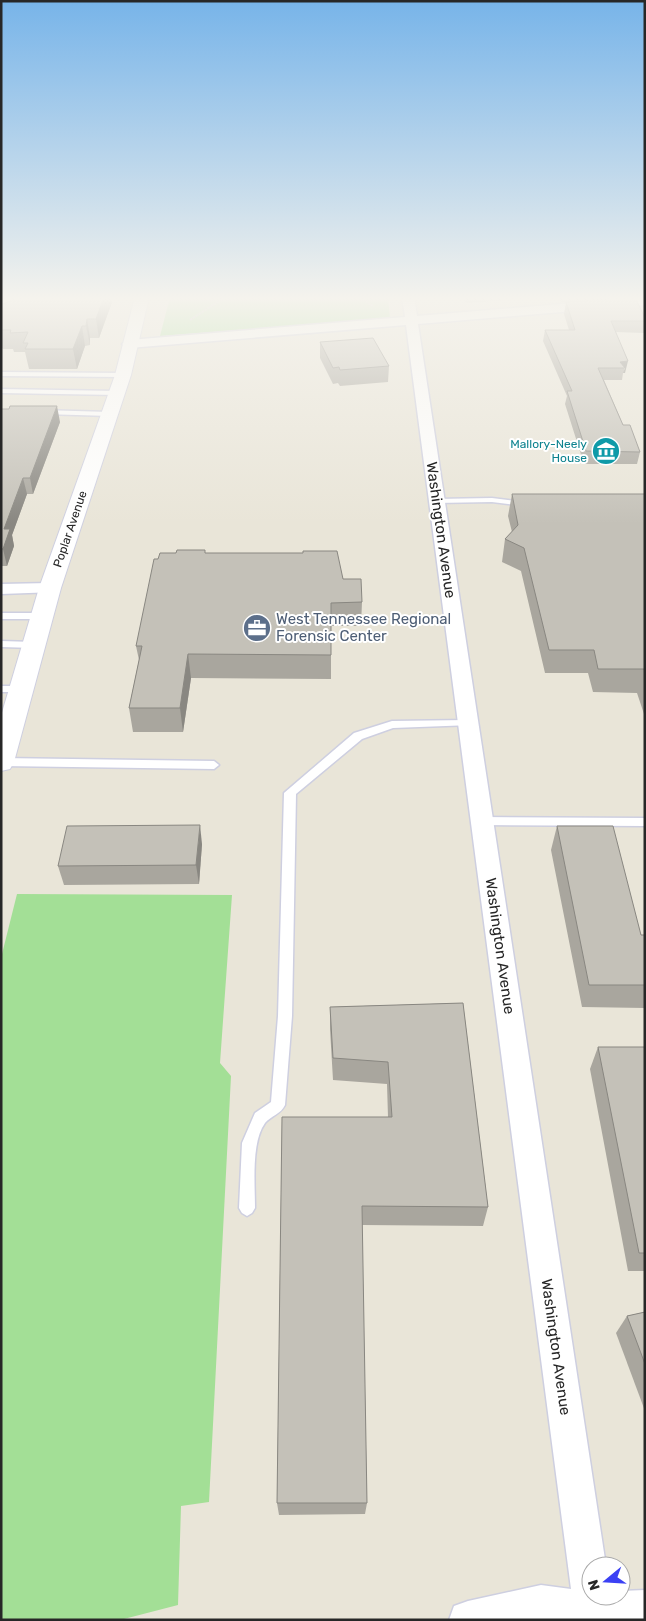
<svg xmlns="http://www.w3.org/2000/svg" width="646" height="1621" font-family="Rubik,sans-serif">
  <style>
    .green { fill: #a3df96 }
    .lines { fill: none; stroke-linecap: round; stroke-linejoin: round }
    .lane-casing { stroke: #cecfe0; stroke-width: 3 }
    .street-casing { stroke: #cecfe0; stroke-width: 3 }
    .secondary-casing { stroke: #cecfe0; stroke-width: 2 }
    .path { stroke: #c7c7c7; stroke-width: 2; stroke-dasharray: 2.5 1; stroke-linecap: butt }
    .lane { fill: #fff; fill-rule: evenodd }
    .street { fill: #fff; fill-rule: evenodd }
    .secondary { fill: #fff; fill-rule: evenodd }
    .wall { fill: #a9a69e }
    .shaded-wall { fill: #898781 }
    .building { fill: #c4c1b8; stroke: #898781 }
    .labels { text-anchor: middle; stroke-width: 4; stroke-linejoin: round; paint-order: stroke }
    .far-culture-label { font-size: 12px; fill: #0d838f; stroke: #fff; text-anchor: end }
    .far-street-label { font-size: 12px; fill: #272727; stroke: #fff }
    .street-label { font-size: 15px; fill: #272727; stroke: #fff }
    .service-label { font-size: 15px; fill: #4e5e75; stroke: #fff; text-anchor: start }
  </style>
  <rect width="100%" height="100%" fill="#e9e5d8"/>
  <g class="green">
    <polygon points="170,297 388,297 390,318 160,336"/>
    <polygon points="17,894 232,895 220,1063 231,1076 209,1502 181,1506 178,1605 120,1620 1,1620 1,958"/>
  </g>
  <g class="lines">
    <defs>
      <g id="lane">
        <polygon points="1,372 123,373 126,375 123,377 1,376"/>
        <polygon points="1,389 117,391 121,393 117,395 1,393"/>
        <polygon points="40,410 110,412 114,414 110,416 43,414 40,414"/>
        <polygon points="492,498 524,502 528,504 524,506 492,502 436,503 432,501 436,499"/>
        <polygon points="1,613 42,613 47,616 42,619 1,619"/>
        <polygon points="1,641 34,642 39,645 34,648 1,647"/>
        <polygon points="1,686 22,686 27,689 22,692 1,692"/>
        <path d="M468 720 473 723 472 725 393 728 362 739 296 794 292 1016 285 1105C281 1114 271 1116 265 1123 251 1142 255 1185 255 1208L252 1213 247 1216 242 1213 239 1208 242 1143 255 1113 271 1102 278 1016 284 793 354 733 392 721Z"/>
        <polygon points="1,758 214,761 219,765 214,769 1,766"/>
        <polygon points="482,817 645,818 645,826 482,825 476,821"/>
      </g>
      <g id="street">
        <polygon points="402,297 414,297 417,316 645,297 645,305 418,324 606,1566 591,1566 591,1596 621,1596 621,1591 645,1590 645,1620 449,1620 454,1606 468,1601 541,1585 571,1589 406,325 129,348 122,344 129,340 405,317"/>
        <polygon points="50,583 56,584 59,588 56,592 1,594 1,584"/>
      </g>
      <polygon id="secondary" points="135,297 149,297 131,375 61,588 14,762 10,769 1,771 1,716 39,588 115,375"/>
    </defs>
    <use href="#lane" class="lane-casing"/>
    <use href="#street" class="street-casing"/>
    <use href="#secondary" class="secondary-casing"/>
    <g class="path">
      <polyline points="359,297 373,306"/>
      <polyline points="190,320 225,297"/>
    </g>
    <use href="#lane" class="lane"/>
    <use href="#street" class="street"/>
    <use href="#secondary" class="secondary"/>
  </g>
  <g class="wall">
    <polygon points="462,297 542,297 467,303"/>
    <polygon points="559,297 627,297 561,302"/>
    <polygon points="112,302 99,338 90,338 90,345 85,346 77,369 29,369 25,352 14,352 13,349 3,349 1,347 1,305"/>
    <polygon points="566,302 645,318 645,328 644,333 616,332 625,373 623,373 622,380 604,380 623,425 640,452 637,464 584,464 565,404 567,396 543,341 545,330 569,330 564,314"/>
    <polygon points="320,342 389,366 388,382 340,386 338,383 333,384 320,358"/>
    <polygon points="1,409 60,422 33,494 27,494 12,535 14,546 7,566 1,566"/>
    <polygon points="512,494 645,494 645,717 637,693 593,692 588,673 545,673 521,571 502,562 505,539 512,532 508,516"/>
    <polygon points="205,550 205,553 343,579 362,602 361,626 331,626 331,679 191,678 183,732 133,732 129,708 139,660 136,646 158,559 176,553"/>
    <polygon points="557,826 641,935 645,935 645,1008 582,1007 551,850"/>
    <polygon points="202,844 199,884 64,885 58,866"/>
    <polygon points="463,1003 488,1207 483,1226 362,1225 367,1503 365,1514 279,1515 277,1503 282,1117 388,1117 387,1084 333,1080 330,1029 330,1007"/>
    <polygon points="598,1047 645,1047 645,1271 628,1271 590,1069"/>
    <polygon points="645,1312 645,1411 616,1333 627,1316"/>
  </g>
  <g class="shaded-wall">
    <polygon points="104,297 111,297 112,302 99,338 96,319"/>
    <polygon points="87,319 90,338 90,345 86,326"/>
    <polygon points="82,326 85,346 77,369 73,349"/>
    <polygon points="628,361 625,373 623,373 625,368 620,362"/>
    <polygon points="57,406 60,422 33,494 30,478"/>
    <polygon points="23,478 27,494 12,535 14,546 7,566 3,549 4,529"/>
    <polygon points="188,654 191,678 183,732 180,708"/>
    <polygon points="200,825 202,844 199,884 196,865"/>
  </g>
  <g class="building">
    <polygon points="18,297 104,297 96,319 87,319 86,326 82,326 73,349 25,349 28,343 23,343 28,332 10,333 11,330 1,330 1,305"/>
    <polygon points="635,297 645,318 645,321 611,321 628,361 620,362 625,368 598,368 623,425 630,425 640,452 586,451 567,391 572,391 545,330 575,330 566,302"/>
    <polygon points="373,338 389,366 340,370 339,367 333,368 320,342"/>
    <polygon points="10,406 57,406 30,478 23,478 4,529 10,529 3,549 1,549 1,409 9,409"/>
    <polygon points="512,494 645,494 645,672 644,669 598,669 594,650 549,650 524,548 505,539 518,525"/>
    <polygon points="177,550 205,550 205,553 303,553 303,551 337,551 343,579 361,579 362,602 331,603 331,655 188,654 180,708 129,708 142,646 136,646 154,559 158,559 160,553 176,553"/>
    <polygon points="200,825 196,865 58,866 67,826"/>
    <polygon points="557,826 613,826 641,935 645,935 645,985 589,985"/>
    <polygon points="463,1003 488,1207 362,1206 367,1503 277,1503 282,1117 392,1117 388,1062 333,1058 330,1007"/>
    <polygon points="598,1047 645,1047 645,1253 639,1253"/>
    <polygon points="645,1312 645,1364 627,1316"/>
  </g>
  <linearGradient id="sky" x2="0" y2="1"><stop stop-color="#77b4e9"/><stop offset="0.57" stop-color="#f5f3ed"/><stop offset="1" stop-color="#f5f3ed" stop-opacity="0"/></linearGradient>
  <rect width="646" height="524" fill="url(#sky)"/>
  <defs>
    <symbol id="museum-disc" viewBox="-11 -11 22 22"><circle r="9.5" fill="#0f9aa8" stroke="#fff"/><path d="M0-6L6-3V-2H-6V-3ZM-5-1h2V3h-2ZM-1-1h2V3h-2ZM3-1h2V3H3ZM-6 4H6V6H-6Z" fill="#fff"/></symbol>
    <symbol id="office-disc" viewBox="-11 -11 22 22"><circle r="9.5" fill="#5c6f8a" stroke="#fff"/><path d="M-6-3h4V-5.5h4V-3h4V5H-6ZM-1-4.5V-3h2v-1.5ZM-6 0V1H6V0Z" fill="#fff"/></symbol>
  </defs>
  <g fill-rule="evenodd">
    <use href="#museum-disc" x="590" y="435" width="32" height="32"/>
    <use href="#office-disc" x="241" y="612" width="32" height="32"/>
  </g>
  <g class="labels">
    <g class="far-culture-label">
      <text x="587" y="448">Mallory-Neely<tspan x="587" dy="14">House</tspan></text>
    </g>
    <g class="far-street-label">
      <text transform="translate(70 529) rotate(-71)" y="4">Poplar Avenue</text>
    </g>
    <g class="street-label">
      <text transform="translate(441 530) rotate(82)" y="5">Washington Avenue</text>
      <text transform="translate(500 946) rotate(82)" y="5">Washington Avenue</text>
      <text transform="translate(556 1347) rotate(82)" y="5">Washington Avenue</text>
    </g>
    <g class="service-label">
      <text x="276" y="624">West Tennessee Regional<tspan x="276" dy="17">Forensic Center</tspan></text>
    </g>
  </g>
  <rect width="646" height="1621" fill="none" stroke="#272727" stroke-width="5"/>
  <g transform="translate(606 1581) rotate(252)"><circle r="24" fill="#ffffff" stroke="#a9a9a9"/>
  <path d="M0-4L9 19L0 12L-9 19Z" fill="#3b41f4"/>
  <text y="-8" font-size="14" font-weight="bold" text-anchor="middle" fill="#272727">N</text>
  </g>
</svg>
